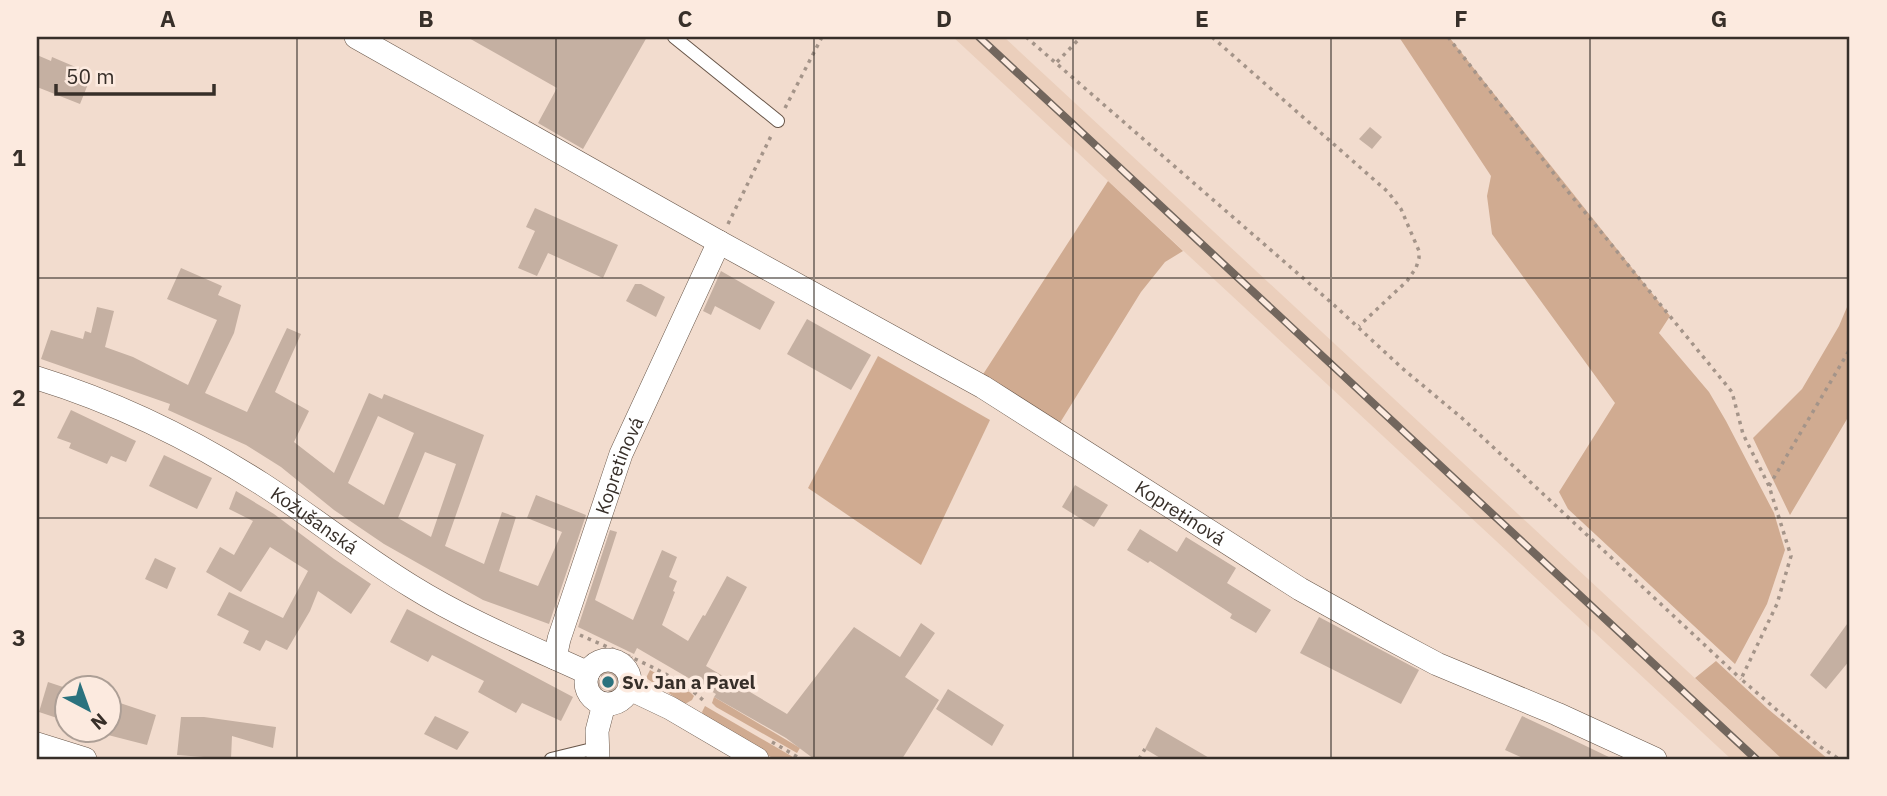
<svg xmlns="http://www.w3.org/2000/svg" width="1887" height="796" font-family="'IBM Plex Sans',sans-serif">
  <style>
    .built { fill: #ebcfbc }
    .green { fill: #d0ab91 }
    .building { fill: #c5b0a2; fill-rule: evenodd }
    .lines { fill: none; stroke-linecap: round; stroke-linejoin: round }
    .lane-casing { stroke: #685649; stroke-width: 14 }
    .street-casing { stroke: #685649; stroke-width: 24 }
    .path { stroke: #a49489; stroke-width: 3.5; stroke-dasharray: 3.5 5; stroke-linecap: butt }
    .lane { stroke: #fff; stroke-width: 12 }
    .street { stroke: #fff; stroke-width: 23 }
    .rail-casing { stroke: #72665d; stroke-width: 8 }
    .rail { stroke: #fceadf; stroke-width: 5; stroke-dasharray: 16; stroke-linecap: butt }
    .grid { fill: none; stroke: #372f29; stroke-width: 2; stroke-opacity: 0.55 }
    .poi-dot { fill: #2b727e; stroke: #fceadf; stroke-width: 2.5 }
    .labels { text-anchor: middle; stroke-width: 7; stroke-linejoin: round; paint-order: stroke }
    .street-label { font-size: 19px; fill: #372f29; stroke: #fceadf }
    .poi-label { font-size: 19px; font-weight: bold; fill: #372f29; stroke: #fceadf; text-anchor: start }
    .neatline { fill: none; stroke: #372f29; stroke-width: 2.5 }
    .grid-label { font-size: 23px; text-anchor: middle; font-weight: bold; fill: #372f29 }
  </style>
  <rect width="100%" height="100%" fill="#f2dcce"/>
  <polygon class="built" points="953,37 1004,37 1782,759 1731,759"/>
  <g class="green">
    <polygon points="1399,37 1449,37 1670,316 1659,333 1709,392 1726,421 1774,513 1785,550 1767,604 1735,664 1568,509 1559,492 1615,403 1492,234 1487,196 1491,176"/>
    <polygon points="1108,181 1183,251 1165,262 1141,292 1058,426 980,379"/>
    <polygon points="1850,300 1850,414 1790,515 1753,438 1802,389 1839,326"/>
    <polygon points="878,356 990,420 921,565 808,488"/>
    <polygon points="1716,661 1768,709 1828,759 1782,759 1695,678"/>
    <polygon points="650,670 691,693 694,696 692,700 685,704 646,678"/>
    <polygon points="714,697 800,748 797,753 716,707 712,703"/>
    <polygon points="705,706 793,757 792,759 774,759 705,718 702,712"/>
  </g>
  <g class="building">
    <polygon points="467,37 647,37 583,149 538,123 557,88"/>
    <polygon points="37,55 51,61 52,57 92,74 80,104 37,87"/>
    <polygon points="1370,127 1382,137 1372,149 1359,139"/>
    <polygon points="535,208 618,245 603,278 548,253 537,276 518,268 535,231 526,227"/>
    <path d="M181 268 222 286 218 295 241 305 234 333 205 393 247 412 287 328 301 334 275 392 309 411 294 442 334 473 369 393 382 399 384 394 484 435 445 546 484 564 502 512 516 517 499 571 538 586 562 532 527 518 536 495 586 515 549 624 483 600 384 544 334 510 281 467 246 445 168 410 170 404 41 359 51 330 83 339 85 331 91 333 97 307 114 311 105 347 133 357 188 385 217 320 167 299ZM378 416 414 433 384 505 348 483ZM425 452 456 464 431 537 398 518Z"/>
    <polygon points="721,271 775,302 760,330 715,306 711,315 703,311"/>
    <polygon points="635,284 641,284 665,297 656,317 626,301"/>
    <polygon points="807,319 871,355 851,390 787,354"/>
    <polygon points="71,410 136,441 126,462 111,456 107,464 69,448 71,443 57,438"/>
    <polygon points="164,455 212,478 197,509 149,486"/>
    <polygon points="1075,485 1108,505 1094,527 1062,507"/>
    <polygon points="236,491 274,514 334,559 371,584 351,614 318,591 310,611 287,650 266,640 260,651 243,643 249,631 217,615 229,592 283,618 308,571 270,547 241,592 206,572 220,547 234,555 253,521 229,509"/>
    <polygon points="1140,529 1177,552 1186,537 1236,568 1227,583 1271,610 1256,633 1230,618 1232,614 1150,561 1148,563 1127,550"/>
    <polygon points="610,530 617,532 595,600 633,620 662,550 677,557 669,577 677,581 673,591 675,592 662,625 688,641 703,615 705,616 727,576 747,587 706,666 787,714 854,627 900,657 921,623 935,633 905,677 939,700 902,759 814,759 786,738 714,697 716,694 637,648 634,654 578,627"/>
    <polygon points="155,558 176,568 167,589 145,579"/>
    <polygon points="407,609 573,697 561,721 522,703 516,713 478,692 484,681 432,655 428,662 390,642"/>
    <polygon points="1319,617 1419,670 1401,704 1300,653"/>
    <polygon points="1850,620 1850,660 1826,689 1810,675"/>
    <polygon points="633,656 623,677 617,684 615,697 608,691 594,686 601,678 601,669"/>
    <polygon points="48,682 66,688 66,721 39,712"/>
    <polygon points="948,689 1004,725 992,746 936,709"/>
    <polygon points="120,703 156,715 147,745 108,735 108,704"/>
    <polygon points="435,716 469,732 457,750 424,734"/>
    <polygon points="1522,716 1565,736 1613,759 1525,759 1505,750"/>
    <polygon points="181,717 204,717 276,727 273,748 232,736 231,759 177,755"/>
    <polygon points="1156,727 1211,759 1162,759 1145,749"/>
  </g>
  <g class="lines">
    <defs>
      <g id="lane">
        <polyline points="674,37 778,121"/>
        <polyline points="551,759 596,748"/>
      </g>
      <g id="street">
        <path id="s1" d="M356 37 719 242 983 387 1300 589 1379 633 1437 664 1557 714 1655 759"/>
        <path id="s2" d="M37 378C115 402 193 440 262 484 313 517 360 555 411 586 467 621 529 646 588 673"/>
        <path id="s3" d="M555 658 559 639 621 454 719 242"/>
        <circle cx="608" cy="682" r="22"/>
        <polyline points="630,689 670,708 757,759"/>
        <polyline points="37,744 85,759"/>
        <polyline points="598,759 597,731 604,704"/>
      </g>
    </defs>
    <use href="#lane" class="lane-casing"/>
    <use href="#street" class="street-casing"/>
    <g class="path">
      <polyline points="1026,37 1334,305 1402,368 1463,419 1741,679"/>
      <polyline points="1212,37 1388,192 1401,209 1419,251 1419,258 1416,268 1407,281 1359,326"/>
      <polyline points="1448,37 1565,188 1732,392 1743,434 1769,486 1791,556 1777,604 1741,679 1816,744 1839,759"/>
      <polyline points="1057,62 1081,37"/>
      <polyline points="785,108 822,37"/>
      <polyline points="728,224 772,134"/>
      <polyline points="1769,486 1850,349"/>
      <path d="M580 635C620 653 671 671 703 700"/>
      <polyline points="772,742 801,759"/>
      <polyline points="1139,759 1145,749"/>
    </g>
    <use href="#lane" class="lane"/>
    <use href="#street" class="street"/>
    <defs>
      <polyline id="rail" points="979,37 1756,759"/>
    </defs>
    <use href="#rail" class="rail-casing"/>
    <use href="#rail" class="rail"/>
  </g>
  <path class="grid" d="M297 37V759M556 37V759M814 37V759M1073 37V759M1331 37V759M1590 37V759M37 278H1850M37 518H1850"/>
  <circle class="poi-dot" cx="608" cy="682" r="7"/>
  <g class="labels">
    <g class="street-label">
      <text dy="7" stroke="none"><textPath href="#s3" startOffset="203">Kopretinová</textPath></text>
      <text dy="7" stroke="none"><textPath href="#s1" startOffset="952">Kopretinová</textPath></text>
      <text dy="7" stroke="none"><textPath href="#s2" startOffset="313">Kožušanská</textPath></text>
    </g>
    <g class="poi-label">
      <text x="622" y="689">Sv. Jan a Pavel</text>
    </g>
  </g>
  <rect width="1887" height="796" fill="none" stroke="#fceadf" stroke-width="77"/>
  <g transform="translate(88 709) rotate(139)"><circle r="33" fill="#fceadf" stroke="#ad9f96" stroke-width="2"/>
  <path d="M0-5L12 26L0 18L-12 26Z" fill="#2b727e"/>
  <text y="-10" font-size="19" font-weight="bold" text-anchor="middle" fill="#372f29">N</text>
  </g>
  <path d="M56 84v10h158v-10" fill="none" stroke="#372f29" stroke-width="3.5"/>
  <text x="66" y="84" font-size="21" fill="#372f29" stroke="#fceadf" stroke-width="5" paint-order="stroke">50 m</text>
  <rect x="38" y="38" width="1810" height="720" class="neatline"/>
  <g class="grid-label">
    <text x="168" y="27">A</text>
    <text x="426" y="27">B</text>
    <text x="685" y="27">C</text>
    <text x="944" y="27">D</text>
    <text x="1202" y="27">E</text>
    <text x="1461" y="27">F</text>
    <text x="1719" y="27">G</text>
    <text x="19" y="166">1</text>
    <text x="19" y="406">2</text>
    <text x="19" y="646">3</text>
  </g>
</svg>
